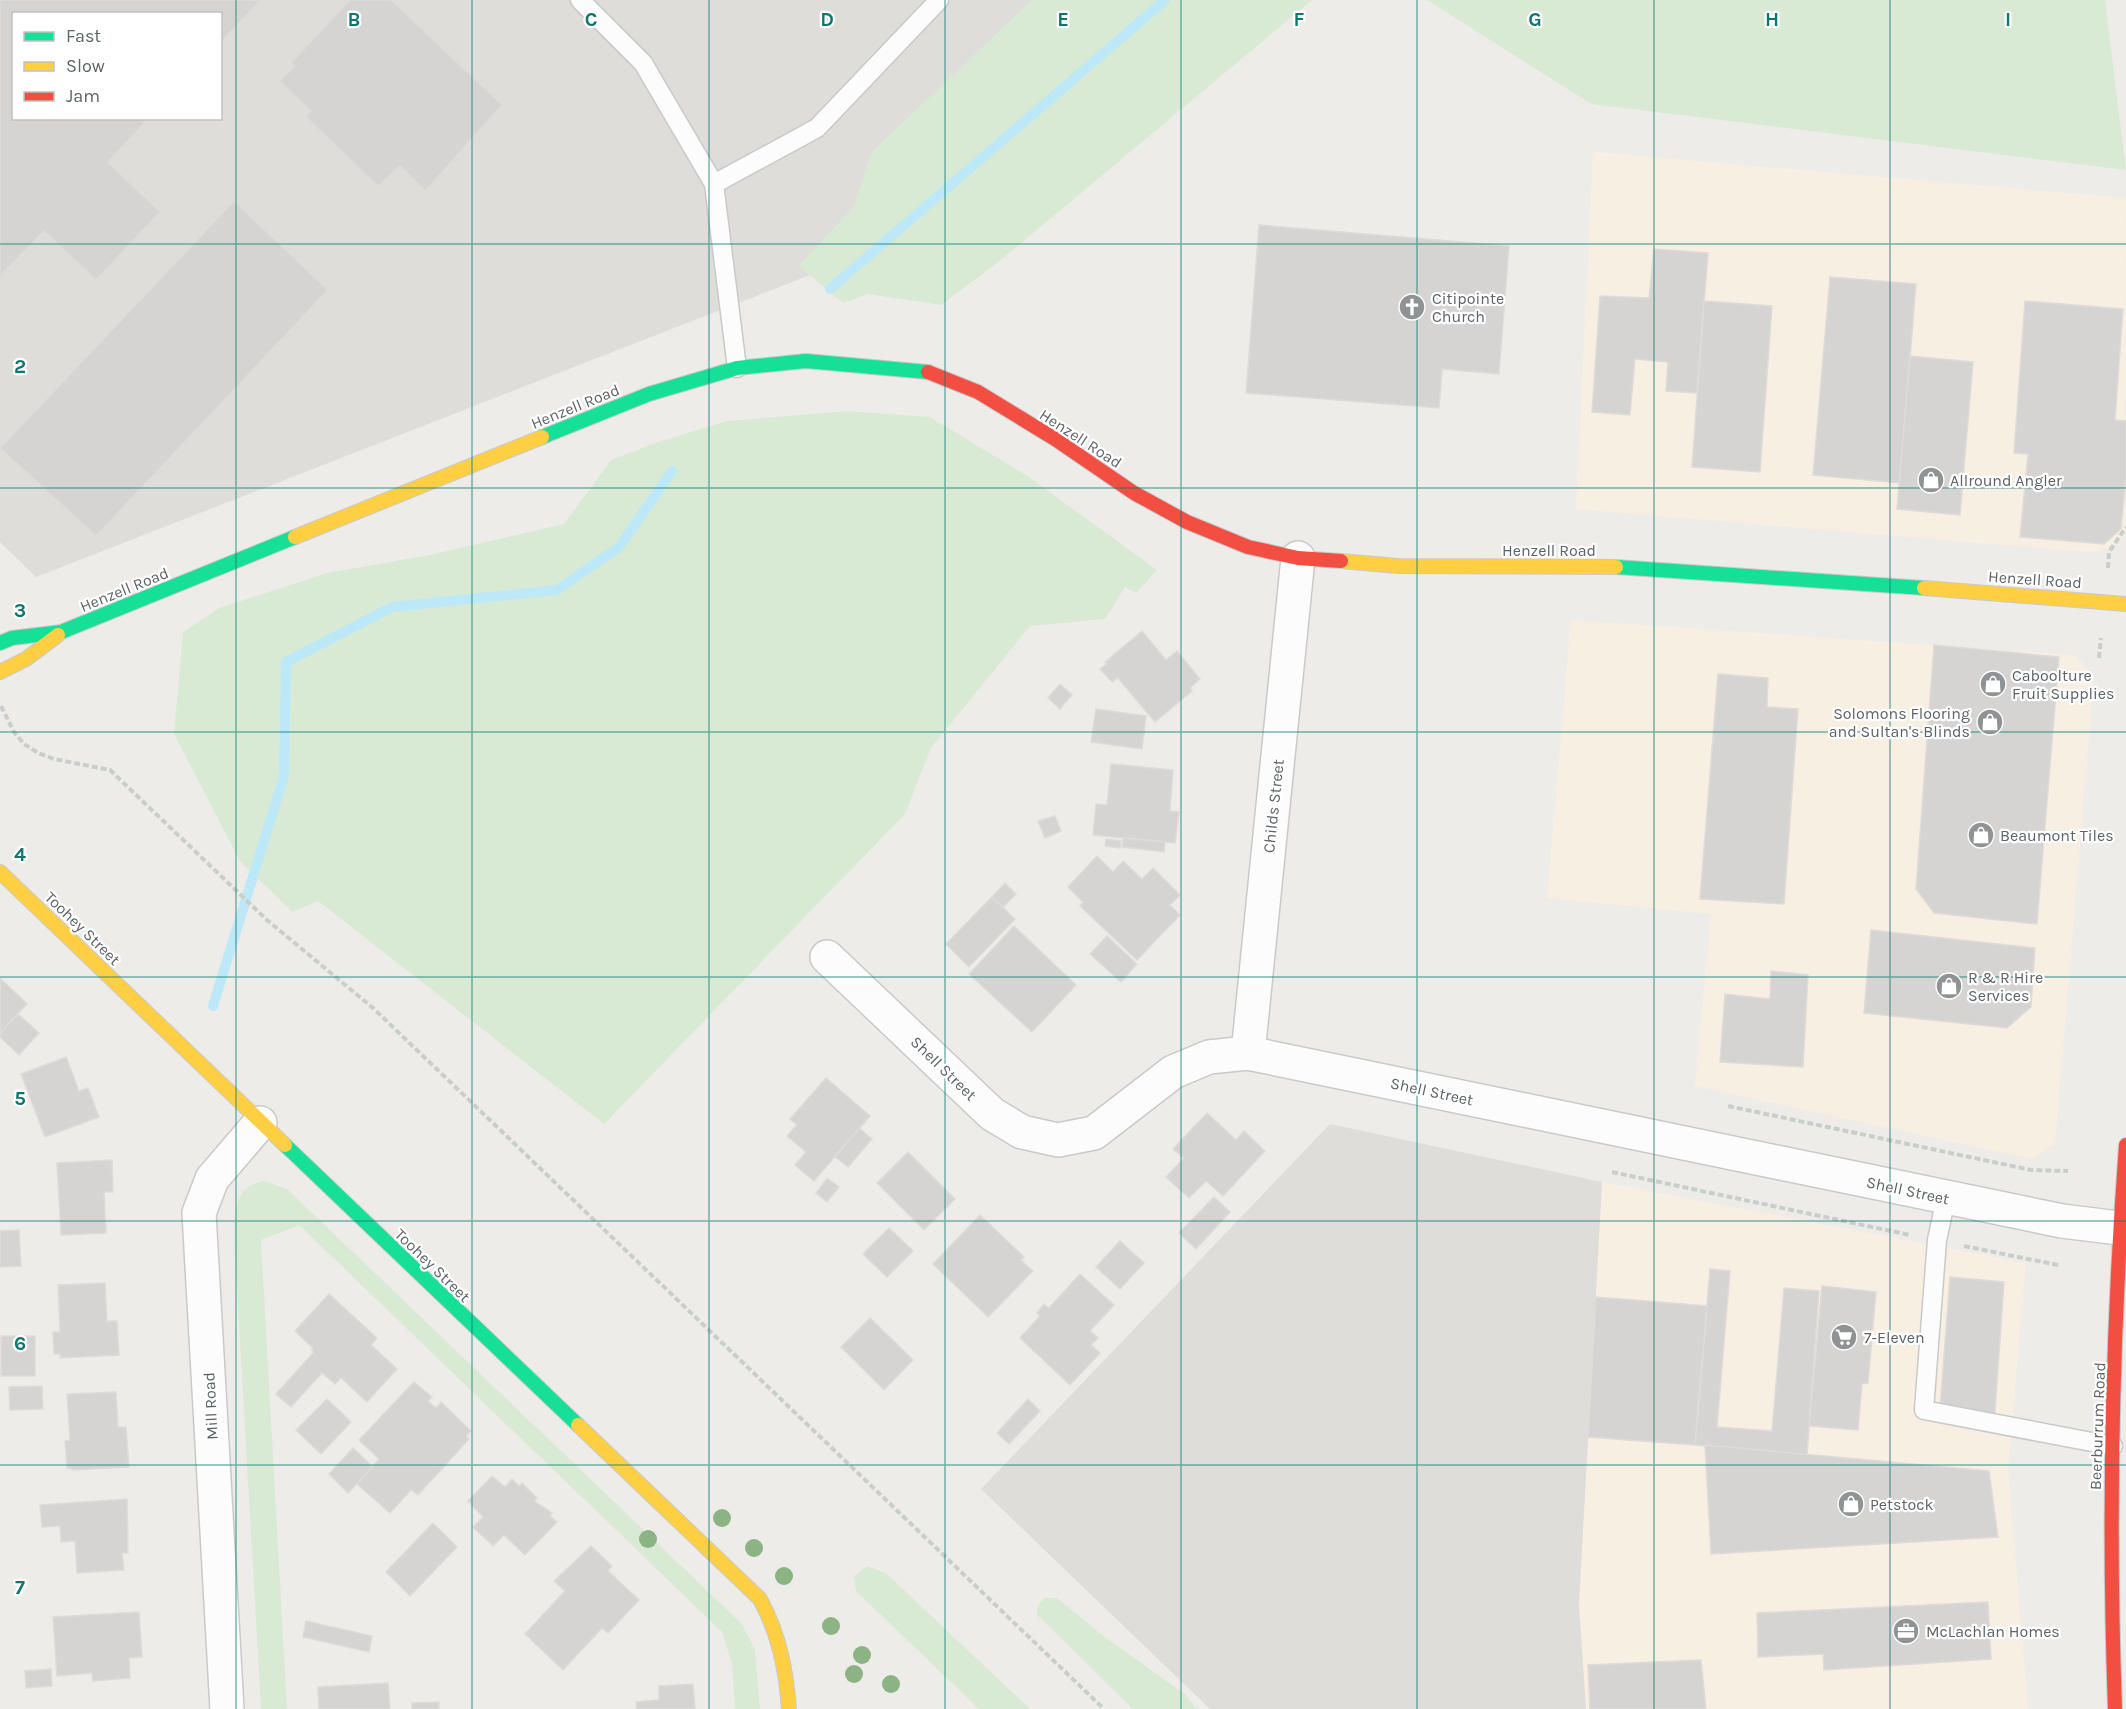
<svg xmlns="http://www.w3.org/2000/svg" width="2126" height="1709" font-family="Karla,sans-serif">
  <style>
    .commercial { fill: #f7efe2 }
    .industrial { fill: #dfddda; fill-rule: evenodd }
    .green { fill: #d9ead4 }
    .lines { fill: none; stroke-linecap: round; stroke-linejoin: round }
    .stream { stroke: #bde8f8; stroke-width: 10 }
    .building { fill: #d6d4d3; stroke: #dedbd8; stroke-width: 1.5 }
    .lane-casing { stroke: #c9c9ca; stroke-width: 21 }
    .street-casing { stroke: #c9c9ca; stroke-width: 36 }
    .fast-casing { stroke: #c9c9ca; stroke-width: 16 }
    .slow-casing { stroke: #c9c9ca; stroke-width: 16 }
    .jam-casing { stroke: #c9c9ca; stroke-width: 16 }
    .path { stroke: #c8ceca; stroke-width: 4; stroke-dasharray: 6 3; stroke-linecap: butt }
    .lane { stroke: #fcfcfc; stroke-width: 18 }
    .street { stroke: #fcfcfc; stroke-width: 33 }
    .fast { stroke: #16e098; stroke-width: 14 }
    .slow { stroke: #ffcf43; stroke-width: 14 }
    .jam { stroke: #f24e42; stroke-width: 14 }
    .tree { fill: #8bb383 }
    .grid { fill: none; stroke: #0f766e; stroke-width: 1.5; stroke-opacity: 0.55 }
    .labels { text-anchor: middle; stroke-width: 4.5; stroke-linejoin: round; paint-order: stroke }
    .poi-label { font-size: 16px; fill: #5d6367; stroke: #fff; text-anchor: start }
    .street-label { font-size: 16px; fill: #5d6367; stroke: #fff }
    .grid-label { font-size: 20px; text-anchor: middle; font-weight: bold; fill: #0f766e; stroke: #fff; stroke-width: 4.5; stroke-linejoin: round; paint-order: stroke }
  </style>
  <rect width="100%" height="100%" fill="#eeece9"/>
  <g class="commercial">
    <polygon points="1593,152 2126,198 2125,536 2102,551 2077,551 1576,509"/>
    <polygon points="1571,620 2075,655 2094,676 2055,1144 2032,1159 1695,1086 1711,914 1547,898"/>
    <polygon points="1602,1182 2026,1263 2008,1469 2028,1709 1586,1709 1579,1604"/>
  </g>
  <g class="industrial">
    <path d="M0 0H1082L856 257 36 577 0 542ZM14 14H220V118H14Z"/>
    <polygon points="1330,1124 1602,1182 1579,1604 1586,1709 1210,1709 981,1489"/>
  </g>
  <g class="green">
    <polygon points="1032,0 1312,0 997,263 941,305 868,294 843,303 799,266 854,206 871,153"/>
    <polygon points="1427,0 2105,0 2126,170 1591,104"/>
    <polygon points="848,411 930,417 1029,477 1157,570 1136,593 1125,587 1105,619 1030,626 931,748 905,814 604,1124 318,901 292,912 240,861 174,734 183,632 219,608 327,573 430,555 564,524 611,460 658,442 727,421"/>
    <path d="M264 1181 287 1189 742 1624 755 1650 760 1709H735L732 1664 722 1632 299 1225 261 1240 287 1709H261L234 1236C234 1211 235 1186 264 1181Z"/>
    <polygon points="867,1566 886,1573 1030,1709 979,1709 856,1591 854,1576"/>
    <polygon points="1044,1598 1057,1598 1102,1635 1185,1694 1197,1709 1133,1709 1037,1615 1037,1607"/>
  </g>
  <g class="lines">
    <g class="stream">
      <polyline points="830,289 1165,0"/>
      <polyline points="213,1006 284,776 286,662 392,607 557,590 619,547 672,471"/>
    </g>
  </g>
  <g class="building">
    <polygon points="0,0 261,0 220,43 220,14 14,14 14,118 149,118 108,162 160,212 96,280 44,231 0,276"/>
    <polygon points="350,0 391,0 502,105 425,191 400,166 378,186 306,117 311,111 280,81 295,66 291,63"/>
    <polygon points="234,201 328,290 96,536 0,448"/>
    <polygon points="1259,225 1509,246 1499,374 1442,369 1439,408 1246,393"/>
    <polygon points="1654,249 1708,253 1697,393 1666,391 1668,362 1635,359 1630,415 1592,412 1600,296 1649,298"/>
    <polygon points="1830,277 1916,284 1900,483 1813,475"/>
    <polygon points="1704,301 1772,306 1760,472 1692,467"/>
    <polygon points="2025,301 2123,309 2115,420 2126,421 2126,477 2121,529 2104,544 2020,537 2028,454 2014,453"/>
    <polygon points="1910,356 1973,362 1960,515 1897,509"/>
    <polygon points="1142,631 1166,660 1177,651 1200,679 1190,688 1192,691 1155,722 1118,678 1112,682 1100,669 1107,664 1105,662"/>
    <polygon points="1934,645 2059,657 2037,924 1934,913 1916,889"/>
    <polygon points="1718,674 1768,678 1767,707 1798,709 1784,904 1700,899"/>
    <polygon points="1060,684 1072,695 1060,709 1048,698"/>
    <polygon points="1096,709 1146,716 1142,749 1091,742"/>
    <polygon points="1111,764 1173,770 1170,811 1179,812 1175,843 1093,835 1096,804 1107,805"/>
    <polygon points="1055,816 1061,831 1045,838 1038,821"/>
    <polygon points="1123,838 1165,842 1164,852 1122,847"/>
    <polygon points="1106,839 1121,841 1120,848 1105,846"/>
    <polygon points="1097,856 1113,872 1123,861 1142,879 1153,868 1180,895 1170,905 1180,915 1137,960 1080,906 1083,902 1068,887"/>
    <polygon points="1005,883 1016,894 1003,907 992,897"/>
    <polygon points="992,897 1015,919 969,967 946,944"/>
    <polygon points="1014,926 1076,985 1032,1032 969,974"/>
    <polygon points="1871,930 2035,948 2031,1007 2007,1028 1864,1013"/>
    <polygon points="1107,936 1137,964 1121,982 1090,954"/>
    <polygon points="1771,971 1808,975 1803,1067 1720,1062 1725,994 1770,999"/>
    <polygon points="0,978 27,1004 0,1033"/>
    <polygon points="18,1014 39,1033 19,1055 0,1037 0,1033"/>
    <polygon points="66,1057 79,1091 88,1088 99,1117 45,1137 21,1074"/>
    <polygon points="826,1078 870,1116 814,1181 795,1165 806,1152 787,1136 797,1125 790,1119"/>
    <polygon points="1207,1113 1236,1140 1244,1131 1265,1151 1223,1196 1206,1181 1189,1198 1166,1177 1184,1158 1173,1149"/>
    <polygon points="859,1128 872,1139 848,1167 835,1157"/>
    <polygon points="908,1152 955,1199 924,1230 877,1183"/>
    <polygon points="112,1160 113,1192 104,1192 106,1233 61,1235 57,1163"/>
    <polygon points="827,1178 839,1187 827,1202 816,1193"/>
    <polygon points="1214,1197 1230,1212 1196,1249 1179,1233"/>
    <polygon points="980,1215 1024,1257 1021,1260 1033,1271 988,1317 933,1264"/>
    <polygon points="889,1228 913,1251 887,1277 863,1254"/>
    <polygon points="19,1230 21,1266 0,1267 0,1231"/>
    <polygon points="1120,1241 1144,1263 1120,1289 1096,1267"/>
    <polygon points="1710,1269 1730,1271 1717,1427 1772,1431 1784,1288 1819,1291 1807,1455 1695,1445"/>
    <polygon points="1080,1274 1114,1305 1090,1331 1098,1338 1091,1345 1100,1353 1070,1385 1020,1338 1040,1316 1037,1313 1044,1304 1049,1308"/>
    <polygon points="1950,1277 2004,1282 1994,1426 1939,1422"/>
    <polygon points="105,1283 107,1321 117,1321 119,1355 60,1358 60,1354 54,1354 53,1332 60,1332 58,1285"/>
    <polygon points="1822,1286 1876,1292 1868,1383 1862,1384 1858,1430 1809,1426"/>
    <polygon points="329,1294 377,1338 371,1345 397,1369 367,1402 341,1378 335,1384 322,1373 291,1407 276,1394 314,1352 311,1350 313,1348 295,1331"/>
    <polygon points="1596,1297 1707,1306 1695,1445 1588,1437"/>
    <polygon points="870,1318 913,1360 884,1390 841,1347"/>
    <rect x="1" y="1336" width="34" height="40"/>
    <polygon points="414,1382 432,1397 428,1401 436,1408 441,1402 471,1431 466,1436 469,1439 418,1495 411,1490 390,1513 357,1484 379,1459 359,1440"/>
    <polygon points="42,1386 43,1409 10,1410 9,1387"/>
    <polygon points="116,1392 118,1427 126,1427 129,1467 72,1470 72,1468 67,1468 65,1441 70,1440 67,1394"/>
    <polygon points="327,1399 351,1422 321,1454 296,1430"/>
    <polygon points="1028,1399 1040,1411 1009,1444 997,1433"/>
    <polygon points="1705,1445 1989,1471 1998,1537 1711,1554"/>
    <polygon points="353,1448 373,1467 348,1493 329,1474"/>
    <polygon points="492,1476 505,1487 512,1479 519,1486 522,1483 537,1498 534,1501 552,1513 550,1516 557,1522 525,1555 504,1535 493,1546 473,1527 483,1517 468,1501"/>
    <polygon points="127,1499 128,1553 122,1553 124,1570 77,1573 75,1541 61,1542 60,1526 42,1527 40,1505"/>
    <polygon points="433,1523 457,1547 410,1596 386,1572"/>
    <polygon points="591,1546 612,1566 608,1571 639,1600 608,1633 602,1628 563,1670 525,1634 565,1591 554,1581"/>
    <polygon points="1988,1602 1991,1659 1824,1670 1823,1654 1758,1657 1757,1613"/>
    <polygon points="139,1612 142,1657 129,1658 130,1678 93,1681 92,1673 57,1676 53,1617"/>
    <polygon points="306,1621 372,1636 369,1652 303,1637"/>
    <polygon points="1701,1660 1706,1709 1590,1709 1588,1665"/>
    <polygon points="51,1669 52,1686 26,1688 25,1671"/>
    <polygon points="388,1683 390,1709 319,1709 318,1687"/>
    <polygon points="693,1684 695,1709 637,1709 636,1702 659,1700 659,1686"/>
    <polygon points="439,1702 439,1709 412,1709 412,1703"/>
  </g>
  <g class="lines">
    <defs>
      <g id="lane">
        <polyline points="580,0 643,63 714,184 737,368"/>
        <polyline points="714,184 817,128 939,0"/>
        <polyline points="1946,1198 1937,1240 1924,1410 2113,1446"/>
      </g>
      <g id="street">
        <polyline points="827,957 992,1114 1022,1132 1058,1140 1094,1133 1173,1072 1209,1057 1248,1053 2062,1221 2119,1228"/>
        <polyline points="1248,1053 1298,558"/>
        <polyline points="227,1709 199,1213 212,1179 260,1123"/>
      </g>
      <g id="fast">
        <polyline points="542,437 649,394 737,368 806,361 928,372"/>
        <polyline points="1616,567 1924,588"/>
        <polyline points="0,643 12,638 61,632 295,537"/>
        <polyline points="285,1145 578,1425"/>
      </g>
      <g id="slow">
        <polyline points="295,537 542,437"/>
        <polyline points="1341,561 1398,566 1616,567"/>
        <polyline points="1924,588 2126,604"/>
        <polyline points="0,672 26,659 58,635"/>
        <polyline points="0,872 285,1145"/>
        <path d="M578 1425 760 1599C779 1634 786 1669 789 1709"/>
      </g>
      <g id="jam">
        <polyline points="928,372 978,392 1055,439 1134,493 1187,522 1248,547 1298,558 1341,561"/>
        <path d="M2115 1709C2108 1521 2112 1333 2126 1145"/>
      </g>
    </defs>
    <use href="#lane" class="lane-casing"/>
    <use href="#street" class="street-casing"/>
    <use href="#fast" class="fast-casing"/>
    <use href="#slow" class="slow-casing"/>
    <use href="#jam" class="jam-casing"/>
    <g class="path">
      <polyline points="2108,568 2109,552 2126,527"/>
      <polyline points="2099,658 2101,638"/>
      <polyline points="1,706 14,732 24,744 38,753 54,759 110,770 267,920 373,1008 1104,1709"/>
      <polyline points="1728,1106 2031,1170 2068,1171"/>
      <polyline points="1612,1172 1910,1235"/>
      <polyline points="1964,1246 2058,1265"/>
    </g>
    <use href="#lane" class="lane"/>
    <use href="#street" class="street"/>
    <use href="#fast" class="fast"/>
    <use href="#slow" class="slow"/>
    <use href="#jam" class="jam"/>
  </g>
  <g class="tree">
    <circle cx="722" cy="1518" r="9"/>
    <circle cx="648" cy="1539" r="9"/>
    <circle cx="754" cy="1548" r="9"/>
    <circle cx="784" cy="1576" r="9"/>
    <circle cx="831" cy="1626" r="9"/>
    <circle cx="862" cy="1655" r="9"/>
    <circle cx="854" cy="1674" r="9"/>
    <circle cx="891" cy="1684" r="9"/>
  </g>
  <path class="grid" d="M236 0V1709M472 0V1709M709 0V1709M945 0V1709M1181 0V1709M1417 0V1709M1654 0V1709M1890 0V1709M0 244H2126M0 488H2126M0 732H2126M0 977H2126M0 1221H2126M0 1465H2126"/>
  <defs>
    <symbol id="church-disc" viewBox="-11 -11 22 22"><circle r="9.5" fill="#909394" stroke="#fff"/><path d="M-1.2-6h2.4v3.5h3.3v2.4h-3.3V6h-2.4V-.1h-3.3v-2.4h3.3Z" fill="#fff"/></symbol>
    <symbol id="shop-disc" viewBox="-11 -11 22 22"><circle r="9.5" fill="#909394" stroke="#fff"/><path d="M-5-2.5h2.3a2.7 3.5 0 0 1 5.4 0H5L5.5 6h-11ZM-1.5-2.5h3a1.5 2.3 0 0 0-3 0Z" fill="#fff"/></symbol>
    <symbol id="supermarket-disc" viewBox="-11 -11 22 22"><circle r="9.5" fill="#909394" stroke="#fff"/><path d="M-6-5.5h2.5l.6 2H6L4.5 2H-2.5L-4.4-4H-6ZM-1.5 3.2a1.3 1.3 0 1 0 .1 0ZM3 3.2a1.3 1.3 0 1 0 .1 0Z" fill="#fff"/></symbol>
    <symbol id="office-disc" viewBox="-11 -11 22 22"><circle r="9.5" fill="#909394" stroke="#fff"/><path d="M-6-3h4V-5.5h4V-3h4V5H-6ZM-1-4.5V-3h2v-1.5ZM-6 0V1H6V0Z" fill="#fff"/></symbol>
  </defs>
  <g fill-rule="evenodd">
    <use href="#church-disc" x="1397" y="292" width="30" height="30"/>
    <use href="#shop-disc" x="1916" y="465" width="30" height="30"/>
    <use href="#shop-disc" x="1978" y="669" width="30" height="30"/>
    <use href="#shop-disc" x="1975" y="707" width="30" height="30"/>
    <use href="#shop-disc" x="1966" y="820" width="30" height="30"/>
    <use href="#shop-disc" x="1934" y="971" width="30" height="30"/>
    <use href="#supermarket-disc" x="1829" y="1322" width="30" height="30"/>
    <use href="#shop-disc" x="1836" y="1489" width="30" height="30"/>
    <use href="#office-disc" x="1891" y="1616" width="30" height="30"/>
  </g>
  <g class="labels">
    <g class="poi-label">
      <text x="1432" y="304">Citipointe<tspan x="1432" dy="18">Church</tspan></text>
      <text x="1950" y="486">Allround Angler</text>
      <text x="2012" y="681">Caboolture<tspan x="2012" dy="18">Fruit Supplies</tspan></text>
      <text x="1970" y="719" text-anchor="end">Solomons Flooring<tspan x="1970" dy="18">and Sultan's Blinds</tspan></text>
      <text x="2000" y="841">Beaumont Tiles</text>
      <text x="1968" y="983">R &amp; R Hire<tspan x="1968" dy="18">Services</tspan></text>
      <text x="1864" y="1343">7-Eleven</text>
      <text x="1870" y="1510">Petstock</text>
      <text x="1926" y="1637">McLachlan Homes</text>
    </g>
    <g class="street-label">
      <text transform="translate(575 406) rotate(-22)" y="6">Henzell Road</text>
      <text transform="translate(1081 438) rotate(33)" y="6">Henzell Road</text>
      <text x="1549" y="556">Henzell Road</text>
      <text transform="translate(2035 579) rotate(4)" y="6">Henzell Road</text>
      <text transform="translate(124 589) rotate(-22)" y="6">Henzell Road</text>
      <text transform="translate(1273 806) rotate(-84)" y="6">Childs Street</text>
      <text transform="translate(83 928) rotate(44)" y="6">Toohey Street</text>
      <text transform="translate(944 1068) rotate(44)" y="6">Shell Street</text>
      <text transform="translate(1432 1091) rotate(12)" y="6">Shell Street</text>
      <text transform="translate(1908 1190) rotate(12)" y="6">Shell Street</text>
      <text transform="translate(433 1265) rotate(44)" y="6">Toohey Street</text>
      <text transform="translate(210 1406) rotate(-93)" y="6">Mill Road</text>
      <text transform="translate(2097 1426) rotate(-88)" y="6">Beerburrum Road</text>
    </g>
  </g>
  <g class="grid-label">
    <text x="354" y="26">B</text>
    <text x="591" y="26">C</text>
    <text x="827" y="26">D</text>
    <text x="1063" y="26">E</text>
    <text x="1299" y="26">F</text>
    <text x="1535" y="26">G</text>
    <text x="1772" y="26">H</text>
    <text x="2008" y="26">I</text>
    <text x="20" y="373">2</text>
    <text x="20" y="617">3</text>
    <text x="20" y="861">4</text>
    <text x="20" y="1105">5</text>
    <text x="20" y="1350">6</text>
    <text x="20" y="1594">7</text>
  </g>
  <rect x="12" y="12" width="210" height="108" fill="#ffffff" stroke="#bec1c2" stroke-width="1.5"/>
  <rect x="24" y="32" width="30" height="9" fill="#16e098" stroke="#bec1c2" stroke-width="1.5"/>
  <text x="66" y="42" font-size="18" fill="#5d6367">Fast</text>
  <rect x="24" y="62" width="30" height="9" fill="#ffcf43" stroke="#bec1c2" stroke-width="1.5"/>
  <text x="66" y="72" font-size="18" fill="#5d6367">Slow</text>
  <rect x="24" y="92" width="30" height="9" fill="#f24e42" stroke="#bec1c2" stroke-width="1.5"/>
  <text x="66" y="102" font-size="18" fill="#5d6367">Jam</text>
</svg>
